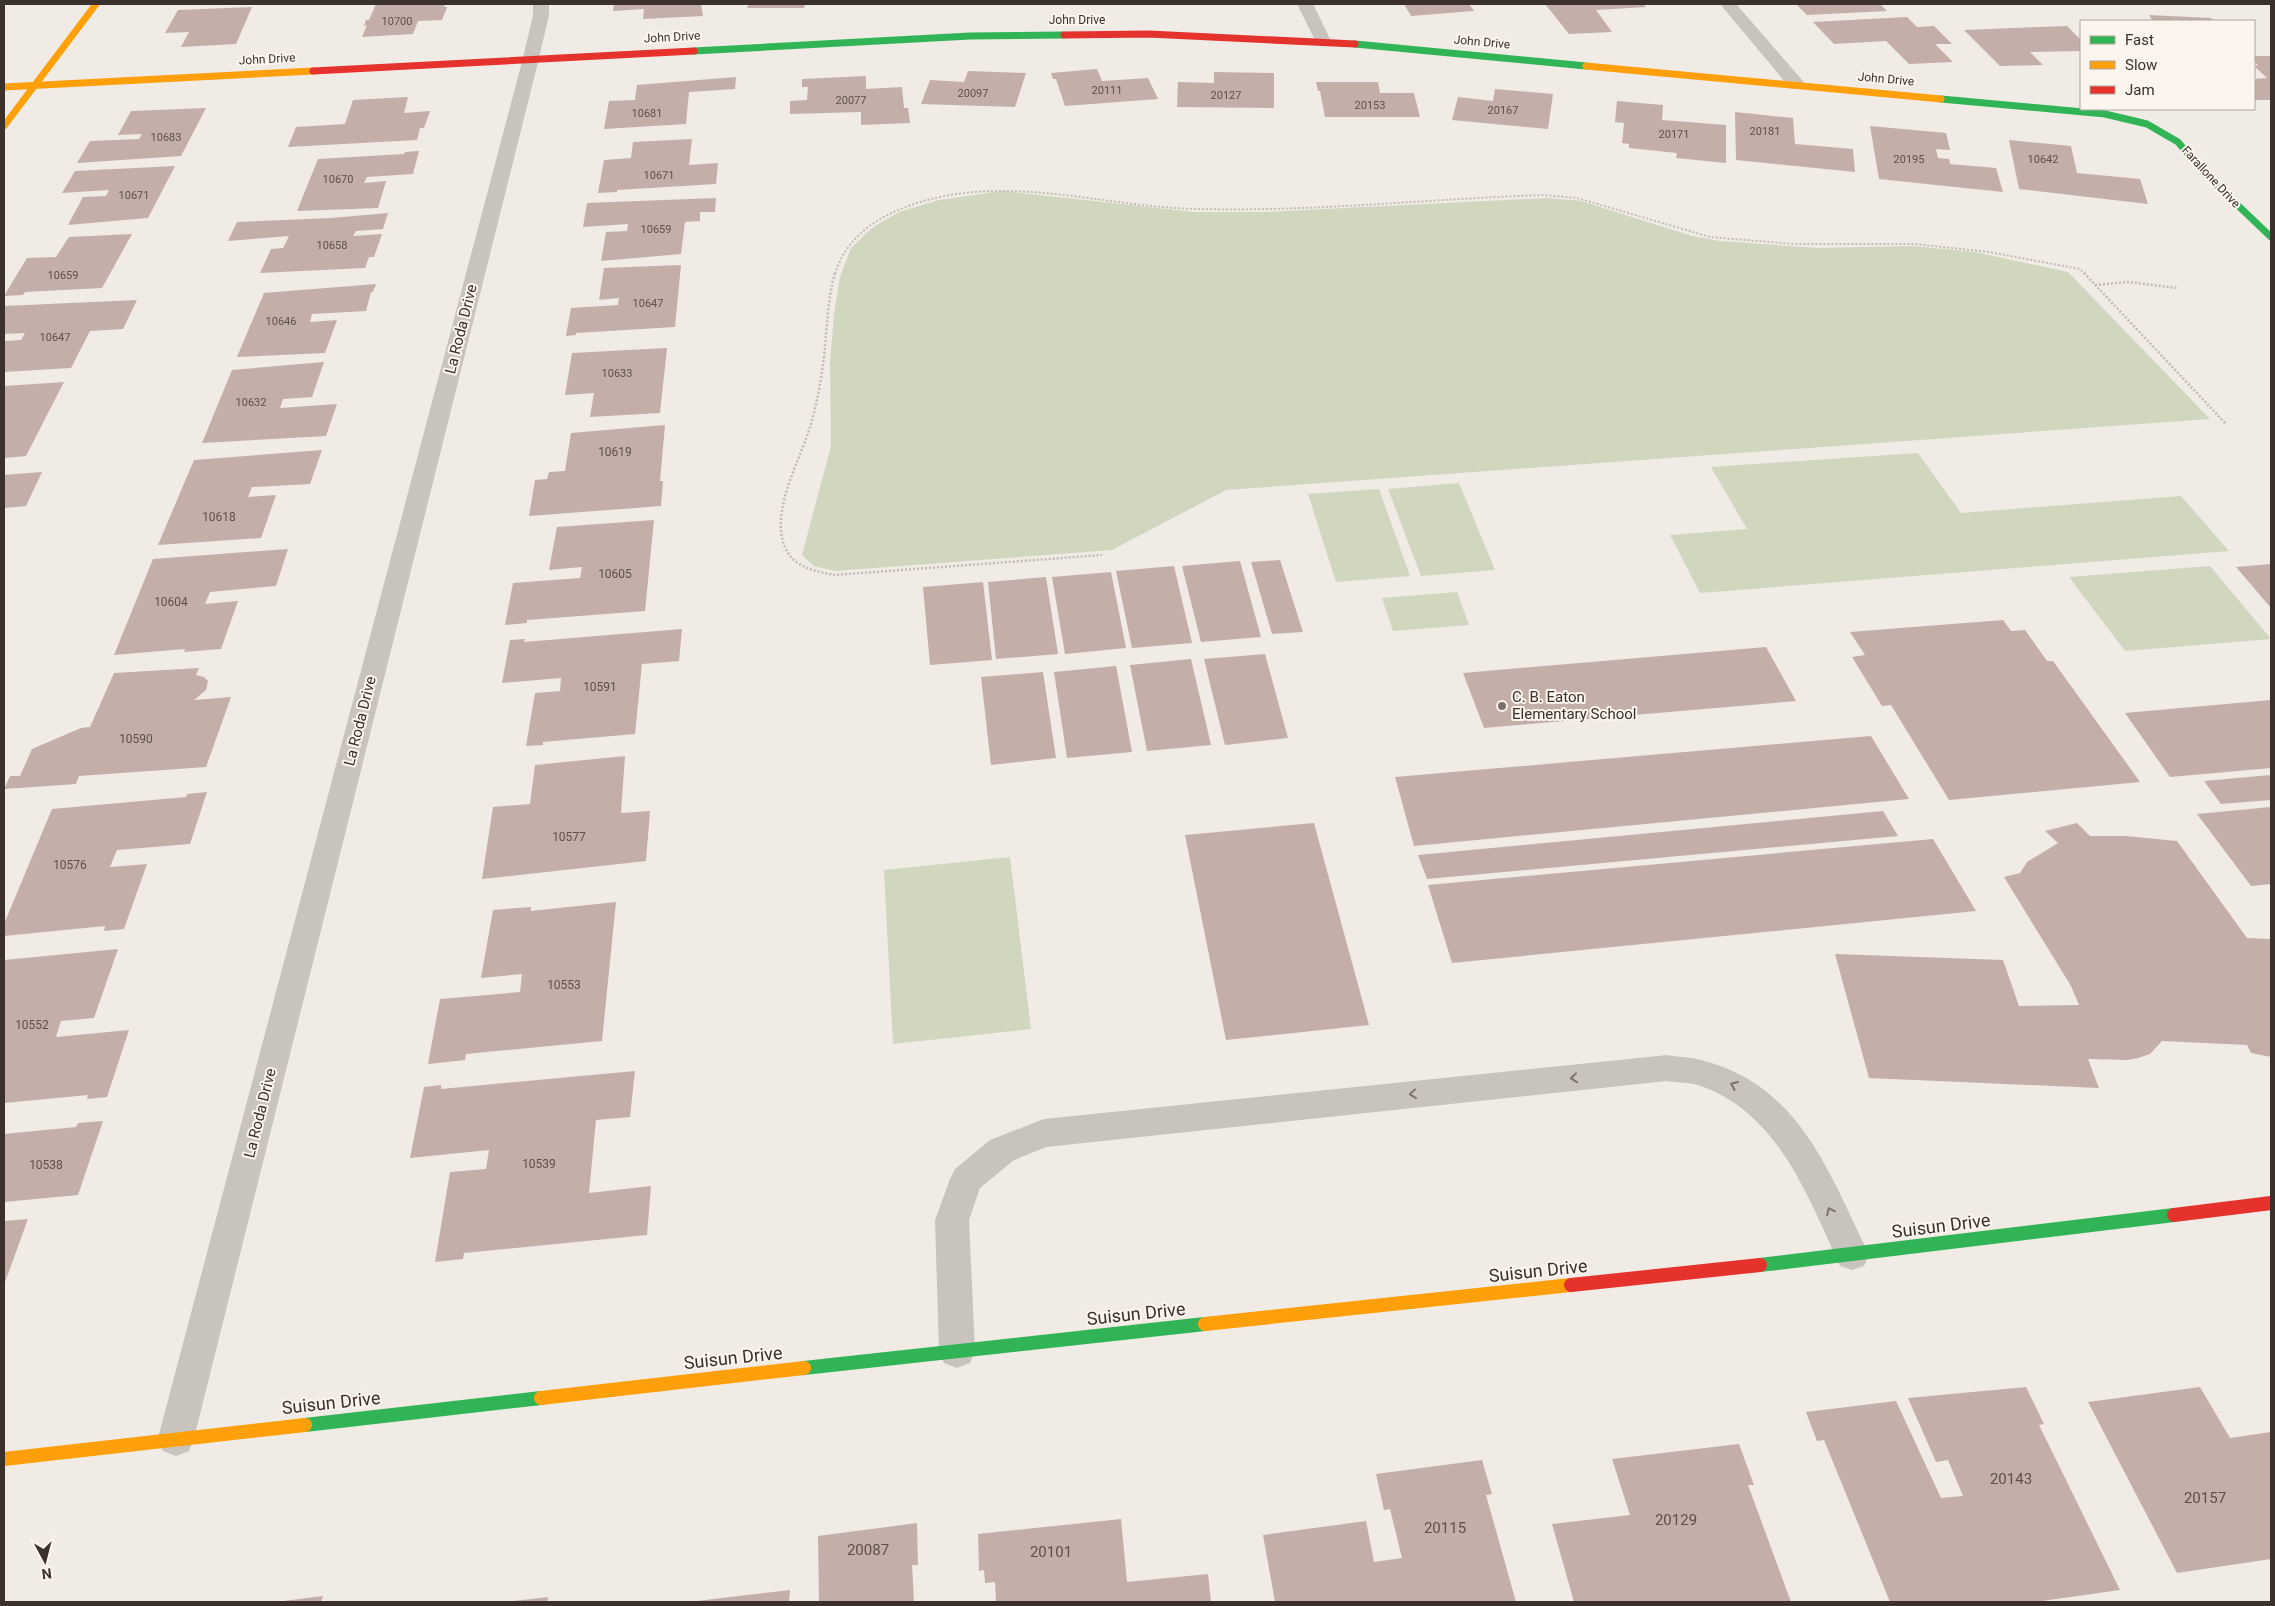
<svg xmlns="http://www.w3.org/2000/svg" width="2275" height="1606" font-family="Roboto,sans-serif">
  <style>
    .green { fill: #d1d6bf }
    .building { fill: #c3afa7 }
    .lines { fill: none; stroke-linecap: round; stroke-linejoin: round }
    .path-far1 { stroke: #c2bbb6; stroke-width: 2; stroke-dasharray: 2 2; stroke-linecap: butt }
    .path { stroke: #c2bbb6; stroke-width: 2.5; stroke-dasharray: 2 2; stroke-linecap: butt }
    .lane { fill: #c9c3be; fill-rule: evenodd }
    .street { fill: #c9c3be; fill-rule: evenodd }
    .fast-far1 { stroke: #30b455; stroke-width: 7 }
    .fast { stroke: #30b455; stroke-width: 14 }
    .slow-far1 { stroke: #ff9f0a; stroke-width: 7 }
    .slow { stroke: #ff9f0a; stroke-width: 14 }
    .jam-far1 { stroke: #e5322d; stroke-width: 7 }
    .jam { stroke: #e5322d; stroke-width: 14 }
    .oneway { stroke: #7b726d }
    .poi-dot { fill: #7a716c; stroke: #fbf5ee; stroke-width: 2 }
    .labels { text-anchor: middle; stroke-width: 4; stroke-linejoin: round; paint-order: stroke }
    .far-number-label { font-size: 11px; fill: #5d504a }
    .far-street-label { font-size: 12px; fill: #3b302b; stroke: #fbf5ee }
    .number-label { font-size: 12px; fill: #5d504a }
    .street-label { font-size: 15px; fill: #3b302b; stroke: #fbf5ee }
    .poi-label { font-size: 15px; fill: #3b302b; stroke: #fbf5ee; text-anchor: start }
    .near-number-label { font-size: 15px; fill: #5d504a }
    .near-street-label { font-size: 18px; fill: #3b302b; stroke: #fbf5ee }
  </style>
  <rect width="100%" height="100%" fill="#f0ebe5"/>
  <g class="green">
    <polygon points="1002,191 1194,212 1266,212 1548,198 1581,201 1692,236 1720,241 1817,248 1912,246 1975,252 2068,272 2210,419 1226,490 1112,550 835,571 814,566 802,555 831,446 830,363 834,314 840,277 851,248 872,228 899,212 939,200"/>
    <polygon points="1918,453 1961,513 2181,496 2229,551 1700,593 1670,535 1747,529 1711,467"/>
    <polygon points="1459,483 1495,570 1421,576 1388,489"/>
    <polygon points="1379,489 1410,576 1336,582 1308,494"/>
    <polygon points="2210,566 2271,639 2125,651 2069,577"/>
    <polygon points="1457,592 1469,625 1393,631 1382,598"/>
    <polygon points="1010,857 1031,1029 893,1044 884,870"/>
  </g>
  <g class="building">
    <polygon points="376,4 445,4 444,7 447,7 442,20 418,21 413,34 362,37 367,25 364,26 366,20 369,20"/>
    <polygon points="614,4 701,4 703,16 643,19 644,9 613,11"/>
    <polygon points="749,4 805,4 804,8 747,8"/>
    <polygon points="1404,4 1469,4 1474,11 1411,16"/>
    <polygon points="1545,4 1643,4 1646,7 1596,10 1612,32 1569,34"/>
    <polygon points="1796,4 1880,4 1887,11 1807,15"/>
    <polygon points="252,7 236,44 181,47 189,32 165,33 178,10"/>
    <polygon points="2149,15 2211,18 2213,21 2153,21"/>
    <polygon points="1907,17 1917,27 1934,26 1952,44 1935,44 1953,62 1909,64 1886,41 1834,44 1813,22"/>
    <polygon points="2067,26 2081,40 2081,51 2030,52 2043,65 2000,66 1964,30"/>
    <polygon points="2254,56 2271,56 2271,100 2254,100 2254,79 2267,78 2254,66 2258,65 2254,61"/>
    <polygon points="1097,69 1102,81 1148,78 1158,99 1065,106 1056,79 1053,79 1051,73"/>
    <polygon points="968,71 1026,73 1015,107 921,104 930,80 964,82"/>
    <polygon points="1214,72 1274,73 1274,108 1177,107 1178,82 1214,83"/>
    <polygon points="866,76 866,89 902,87 904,108 908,108 910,123 861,125 861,112 790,114 790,101 807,100 808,87 802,87 802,79"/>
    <polygon points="736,77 735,89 689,92 686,124 604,129 609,101 635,100 637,85"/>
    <polygon points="1316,82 1378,82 1380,93 1414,93 1420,117 1325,117 1320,91 1318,91"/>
    <polygon points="1495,89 1553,94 1548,129 1452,120 1458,97 1493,101"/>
    <polygon points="408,97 404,113 430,111 424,128 420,128 417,140 288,147 296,127 345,124 353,100"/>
    <polygon points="1617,101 1663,105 1662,120 1726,125 1726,163 1676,158 1677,153 1629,148 1629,144 1622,143 1624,123 1615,122"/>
    <polygon points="206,108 181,156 77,163 90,141 139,139 142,134 118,135 131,111"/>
    <polygon points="1735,112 1793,118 1795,144 1853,149 1855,172 1736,160"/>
    <polygon points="1870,126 1946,133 1950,150 1936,149 1938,158 1949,159 1950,164 1996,168 2003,192 1879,179"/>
    <polygon points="692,139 689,165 718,163 716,184 617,190 617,192 598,193 604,160 631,158 633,142"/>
    <polygon points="2009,140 2071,146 2077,173 2140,179 2148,204 2019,189"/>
    <polygon points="419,151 413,174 367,177 364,183 386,181 378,208 297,211 318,159 404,154 405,152"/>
    <polygon points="175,166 148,218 68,225 83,197 106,196 109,190 62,193 75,171"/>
    <polygon points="716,198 715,212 700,212 700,221 685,222 681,254 601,261 606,232 627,231 628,224 583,227 587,203"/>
    <polygon points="388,213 383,229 356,231 353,236 382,234 374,257 369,257 365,268 260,273 271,249 283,248 289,236 228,241 237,222 331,218"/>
    <polygon points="132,234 102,288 25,292 23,295 4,296 27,258 56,257 69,237"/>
    <polygon points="681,265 675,327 576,333 576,335 566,336 571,308 618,305 619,298 599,300 604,268"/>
    <polygon points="376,284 373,292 371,292 366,311 312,314 310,322 337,320 325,353 237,357 264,293"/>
    <polygon points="137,300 123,329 90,331 71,368 4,372 4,341 21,340 25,333 4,334 4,306"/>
    <polygon points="667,348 660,413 590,417 594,393 565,395 572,353"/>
    <polygon points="324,362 312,397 283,399 280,408 337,404 326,436 202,443 232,370"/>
    <polygon points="64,382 26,456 4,458 4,386"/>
    <polygon points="665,425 660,481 663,481 661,506 529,516 535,480 547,479 549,472 565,471 571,433"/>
    <polygon points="322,450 310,484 252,487 248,497 276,495 261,538 158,545 194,460"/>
    <polygon points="42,472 26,506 4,508 4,475"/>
    <polygon points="654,520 645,611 527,620 527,623 505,625 513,583 580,578 582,567 549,570 557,527"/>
    <polygon points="288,549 276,586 210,592 205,604 238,601 221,649 184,652 185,649 114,655 153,559"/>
    <polygon points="1280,560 1303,632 1272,634 1251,562"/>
    <polygon points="1240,561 1261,637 1201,642 1182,566"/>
    <polygon points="2271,564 2271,608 2236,567"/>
    <polygon points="1174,566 1192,643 1132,648 1116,571"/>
    <polygon points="1111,572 1126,648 1065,654 1052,577"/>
    <polygon points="1046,577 1058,654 996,659 988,582"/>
    <polygon points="983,582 992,660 930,665 923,587"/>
    <polygon points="2003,620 2011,631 2025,630 2047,661 2053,661 2140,782 1949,800 1891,705 1882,706 1852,657 1865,655 1850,632"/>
    <polygon points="682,629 679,661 642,664 635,734 543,742 543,745 526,746 535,693 560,691 561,678 502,683 510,640 525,639 524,642"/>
    <polygon points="1766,647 1796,701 1484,728 1463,673"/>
    <polygon points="1265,654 1288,738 1225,745 1204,659"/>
    <polygon points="1191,659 1211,745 1147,751 1130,665"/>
    <polygon points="1116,666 1132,752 1067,758 1054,672"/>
    <polygon points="199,668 196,675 204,677 208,681 206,690 194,700 231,697 206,767 79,776 76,784 4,789 10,776 20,776 32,749 81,728 90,727 114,673"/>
    <polygon points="1043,672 1056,758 991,765 981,677"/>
    <polygon points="2271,700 2271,768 2170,777 2125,713"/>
    <polygon points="1871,736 1909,799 1414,846 1395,777"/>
    <polygon points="625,756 621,813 650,811 646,861 482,879 493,807 530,804 535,765"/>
    <polygon points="2271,775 2271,800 2221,804 2204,781"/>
    <polygon points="207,792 190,844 117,850 110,867 147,864 124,929 104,931 105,926 4,936 4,924 52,809 186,797 187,794"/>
    <polygon points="2271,807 2271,884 2251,886 2197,814"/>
    <polygon points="1883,811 1898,836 1427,879 1418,855"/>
    <polygon points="1314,823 1369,1025 1226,1040 1185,835"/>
    <polygon points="2077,823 2090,836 2125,836 2177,841 2247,938 2271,939 2271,1057 2251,1053 2247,1045 2162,1041 2150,1054 2138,1058 2128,1060 2088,1059 2099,1088 1869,1078 1835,954 2003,960 2019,1006 2079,1005 2071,986 2004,877 2020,873 2027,862 2058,843 2045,831"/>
    <polygon points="1933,839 1976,911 1452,963 1428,885"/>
    <polygon points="616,902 602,1041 466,1054 465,1060 428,1064 440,999 520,992 522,974 481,978 493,910 531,907 531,911"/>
    <polygon points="118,949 94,1018 61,1021 56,1037 129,1030 107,1097 87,1099 88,1095 4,1103 4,960"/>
    <polygon points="635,1071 630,1117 596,1120 589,1193 651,1186 647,1235 464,1253 463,1259 435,1262 450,1172 486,1169 489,1150 410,1158 424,1087 441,1085 441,1089"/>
    <polygon points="103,1121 78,1195 4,1202 4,1134 76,1127 78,1123"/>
    <polygon points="28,1219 4,1285 4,1221"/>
    <polygon points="2026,1387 2044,1424 2039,1425 2120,1590 2035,1602 1890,1602 1824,1440 1817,1441 1806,1412 1896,1401 1941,1498 1963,1496 1948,1460 1936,1462 1908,1398"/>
    <polygon points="2200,1387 2230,1438 2271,1432 2271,1559 2177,1573 2088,1402"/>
    <polygon points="1739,1444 1754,1485 1748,1485 1791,1602 1574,1602 1552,1524 1630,1515 1612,1459"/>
    <polygon points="1482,1460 1492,1494 1486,1495 1516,1602 1275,1602 1263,1535 1366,1521 1374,1562 1402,1558 1390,1509 1384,1510 1376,1474"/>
    <polygon points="1121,1519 1127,1582 1208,1574 1211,1602 996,1602 995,1582 985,1583 984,1570 979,1571 978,1534"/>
    <polygon points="917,1523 918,1565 912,1565 914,1602 819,1602 818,1536"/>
    <polygon points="790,1590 789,1602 697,1602 697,1601"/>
    <polygon points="323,1596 321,1602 283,1602 283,1601"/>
    <polygon points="548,1597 547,1602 514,1602 514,1601"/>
  </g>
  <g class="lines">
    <path class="path-far1" d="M835 274C849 226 899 205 945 196 1029 180 1112 207 1196 209 1312 212 1427 199 1543 195L1577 198 1710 237 1794 244H1914L1989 252 2080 269 2085 274"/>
    <g class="path">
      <path d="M835 273C829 293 828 314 826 334 824 364 819 395 811 424 801 459 771 508 784 545 792 567 814 571 834 575L1102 555"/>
      <polyline points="2084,273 2226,424"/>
      <polyline points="2095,285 2128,282 2177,288"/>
    </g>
    <path class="lane" d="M1667 1055C1678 1057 1690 1057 1701 1060 1796 1084 1826 1165 1864 1244L1869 1255 1864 1266 1852 1270 1840 1266C1808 1197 1779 1114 1701 1086 1690 1082 1678 1083 1667 1081L1046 1147 1014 1160 980 1188 969 1220 975 1351 970 1363 957 1368 944 1363 939 1351 935 1220 950 1179 955 1169 990 1140 1044 1119Z"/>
    <g class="street">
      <polygon points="533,4 549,4 549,15 539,58 194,1438 189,1451 176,1456 163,1451 158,1438 523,58 533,15"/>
      <polygon points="1297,4 1313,4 1331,41 1329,44 1317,44"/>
      <polygon points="1720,4 1736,4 1803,81 1805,85 1803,89 1791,89"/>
    </g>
    <g class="fast-far1">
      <polyline points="1355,44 1586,66"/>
      <polyline points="694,51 970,36 1064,35"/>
      <polyline points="1941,99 2105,114 2147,124 2178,142 2205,174 2271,237"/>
    </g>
    <g class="fast">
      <polyline points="1760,1265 2174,1215"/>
      <polyline points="804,1368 1205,1324"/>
      <polyline points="305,1425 541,1398"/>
    </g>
    <g class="slow-far1">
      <polyline points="1586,66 1941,99"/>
      <polyline points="4,87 313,71"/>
      <polyline points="4,126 96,4"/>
    </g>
    <g class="slow">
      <polyline points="1205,1324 1571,1285"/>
      <polyline points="541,1398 804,1368"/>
      <polyline points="4,1459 305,1425"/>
    </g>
    <g class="jam-far1">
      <polyline points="1064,35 1149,34 1355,44"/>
      <polyline points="313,71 694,51"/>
    </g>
    <g class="jam">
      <polyline points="2174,1215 2271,1203"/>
      <polyline points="1571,1285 1760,1265"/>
    </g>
  </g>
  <defs><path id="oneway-chevron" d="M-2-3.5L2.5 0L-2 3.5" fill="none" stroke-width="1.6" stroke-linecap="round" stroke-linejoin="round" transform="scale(1.25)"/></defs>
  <g class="oneway">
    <use href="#oneway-chevron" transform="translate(1574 1078) rotate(174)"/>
    <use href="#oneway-chevron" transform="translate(1734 1085) rotate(-157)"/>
    <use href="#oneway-chevron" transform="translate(1413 1094) rotate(174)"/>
    <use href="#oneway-chevron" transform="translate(1830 1211) rotate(-116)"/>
  </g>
  <circle class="poi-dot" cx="1502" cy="706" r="5"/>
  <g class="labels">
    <g class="far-number-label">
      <text x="397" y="25">10700</text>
      <text x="1107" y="94">20111</text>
      <text x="973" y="97">20097</text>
      <text x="1226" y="99">20127</text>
      <text x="851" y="104">20077</text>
      <text x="1370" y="109">20153</text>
      <text x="1503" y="114">20167</text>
      <text x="647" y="117">10681</text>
      <text x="1765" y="135">20181</text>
      <text x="1674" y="138">20171</text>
      <text x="166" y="141">10683</text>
      <text x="1909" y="163">20195</text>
      <text x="2043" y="163">10642</text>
      <text x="659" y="179">10671</text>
      <text x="338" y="183">10670</text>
      <text x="134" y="199">10671</text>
      <text x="656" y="233">10659</text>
      <text x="332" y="249">10658</text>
      <text x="63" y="279">10659</text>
      <text x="648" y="307">10647</text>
      <text x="281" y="325">10646</text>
      <text x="55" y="341">10647</text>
      <text x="617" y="377">10633</text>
      <text x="251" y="406">10632</text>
    </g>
    <g class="far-street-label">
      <text x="1077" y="24">John Drive</text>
      <text transform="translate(672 37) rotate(-3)" y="4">John Drive</text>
      <text transform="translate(1482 42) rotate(5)" y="4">John Drive</text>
      <text transform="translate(267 59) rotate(-3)" y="4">John Drive</text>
      <text transform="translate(1886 79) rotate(5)" y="4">John Drive</text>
      <text transform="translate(2211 177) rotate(47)" y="4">Farallone Drive</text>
    </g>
    <g class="number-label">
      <text x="615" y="456">10619</text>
      <text x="219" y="521">10618</text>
      <text x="615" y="578">10605</text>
      <text x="171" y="606">10604</text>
      <text x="600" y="691">10591</text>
      <text x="136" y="743">10590</text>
      <text x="569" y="841">10577</text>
      <text x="70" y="869">10576</text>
      <text x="564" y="989">10553</text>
      <text x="32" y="1029">10552</text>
      <text x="539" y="1168">10539</text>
      <text x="46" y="1169">10538</text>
    </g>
    <g class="street-label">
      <text transform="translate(461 329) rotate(-76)" y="5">La Roda Drive</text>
      <text transform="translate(360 721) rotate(-76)" y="5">La Roda Drive</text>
      <text transform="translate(260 1113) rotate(-76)" y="5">La Roda Drive</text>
    </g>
    <g class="poi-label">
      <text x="1512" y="702">C. B. Eaton<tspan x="1512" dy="17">Elementary School</tspan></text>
    </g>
    <g class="near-number-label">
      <text x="2011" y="1484">20143</text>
      <text x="2205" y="1503">20157</text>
      <text x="1676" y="1525">20129</text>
      <text x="1445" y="1533">20115</text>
      <text x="868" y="1555">20087</text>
      <text x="1051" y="1557">20101</text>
    </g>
    <g class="near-street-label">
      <text transform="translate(1941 1226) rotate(-7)" y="6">Suisun Drive</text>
      <text transform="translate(1538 1271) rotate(-6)" y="6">Suisun Drive</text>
      <text transform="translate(1136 1314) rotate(-6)" y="6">Suisun Drive</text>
      <text transform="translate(733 1358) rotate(-6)" y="6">Suisun Drive</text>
      <text transform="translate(331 1403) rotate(-6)" y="6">Suisun Drive</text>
    </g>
  </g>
  <rect width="2275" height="1606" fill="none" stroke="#3b302b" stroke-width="10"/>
  <rect x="2080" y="20" width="175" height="90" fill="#fbf5ee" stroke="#aea6a0"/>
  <rect x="2090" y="36" width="25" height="8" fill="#30b455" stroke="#aea6a0"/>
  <text x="2125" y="45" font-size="15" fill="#3b302b">Fast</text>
  <rect x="2090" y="61" width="25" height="8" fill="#ff9f0a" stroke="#aea6a0"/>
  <text x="2125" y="70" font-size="15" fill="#3b302b">Slow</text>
  <rect x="2090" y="86" width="25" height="8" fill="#e5322d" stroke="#aea6a0"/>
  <text x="2125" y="95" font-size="15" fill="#3b302b">Jam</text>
  <g transform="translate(45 1561) rotate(173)" stroke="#fbf5ee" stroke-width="4" paint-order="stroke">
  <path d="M0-4L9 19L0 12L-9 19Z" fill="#3b302b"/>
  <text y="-8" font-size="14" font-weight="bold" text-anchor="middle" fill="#3b302b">N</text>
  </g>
</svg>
